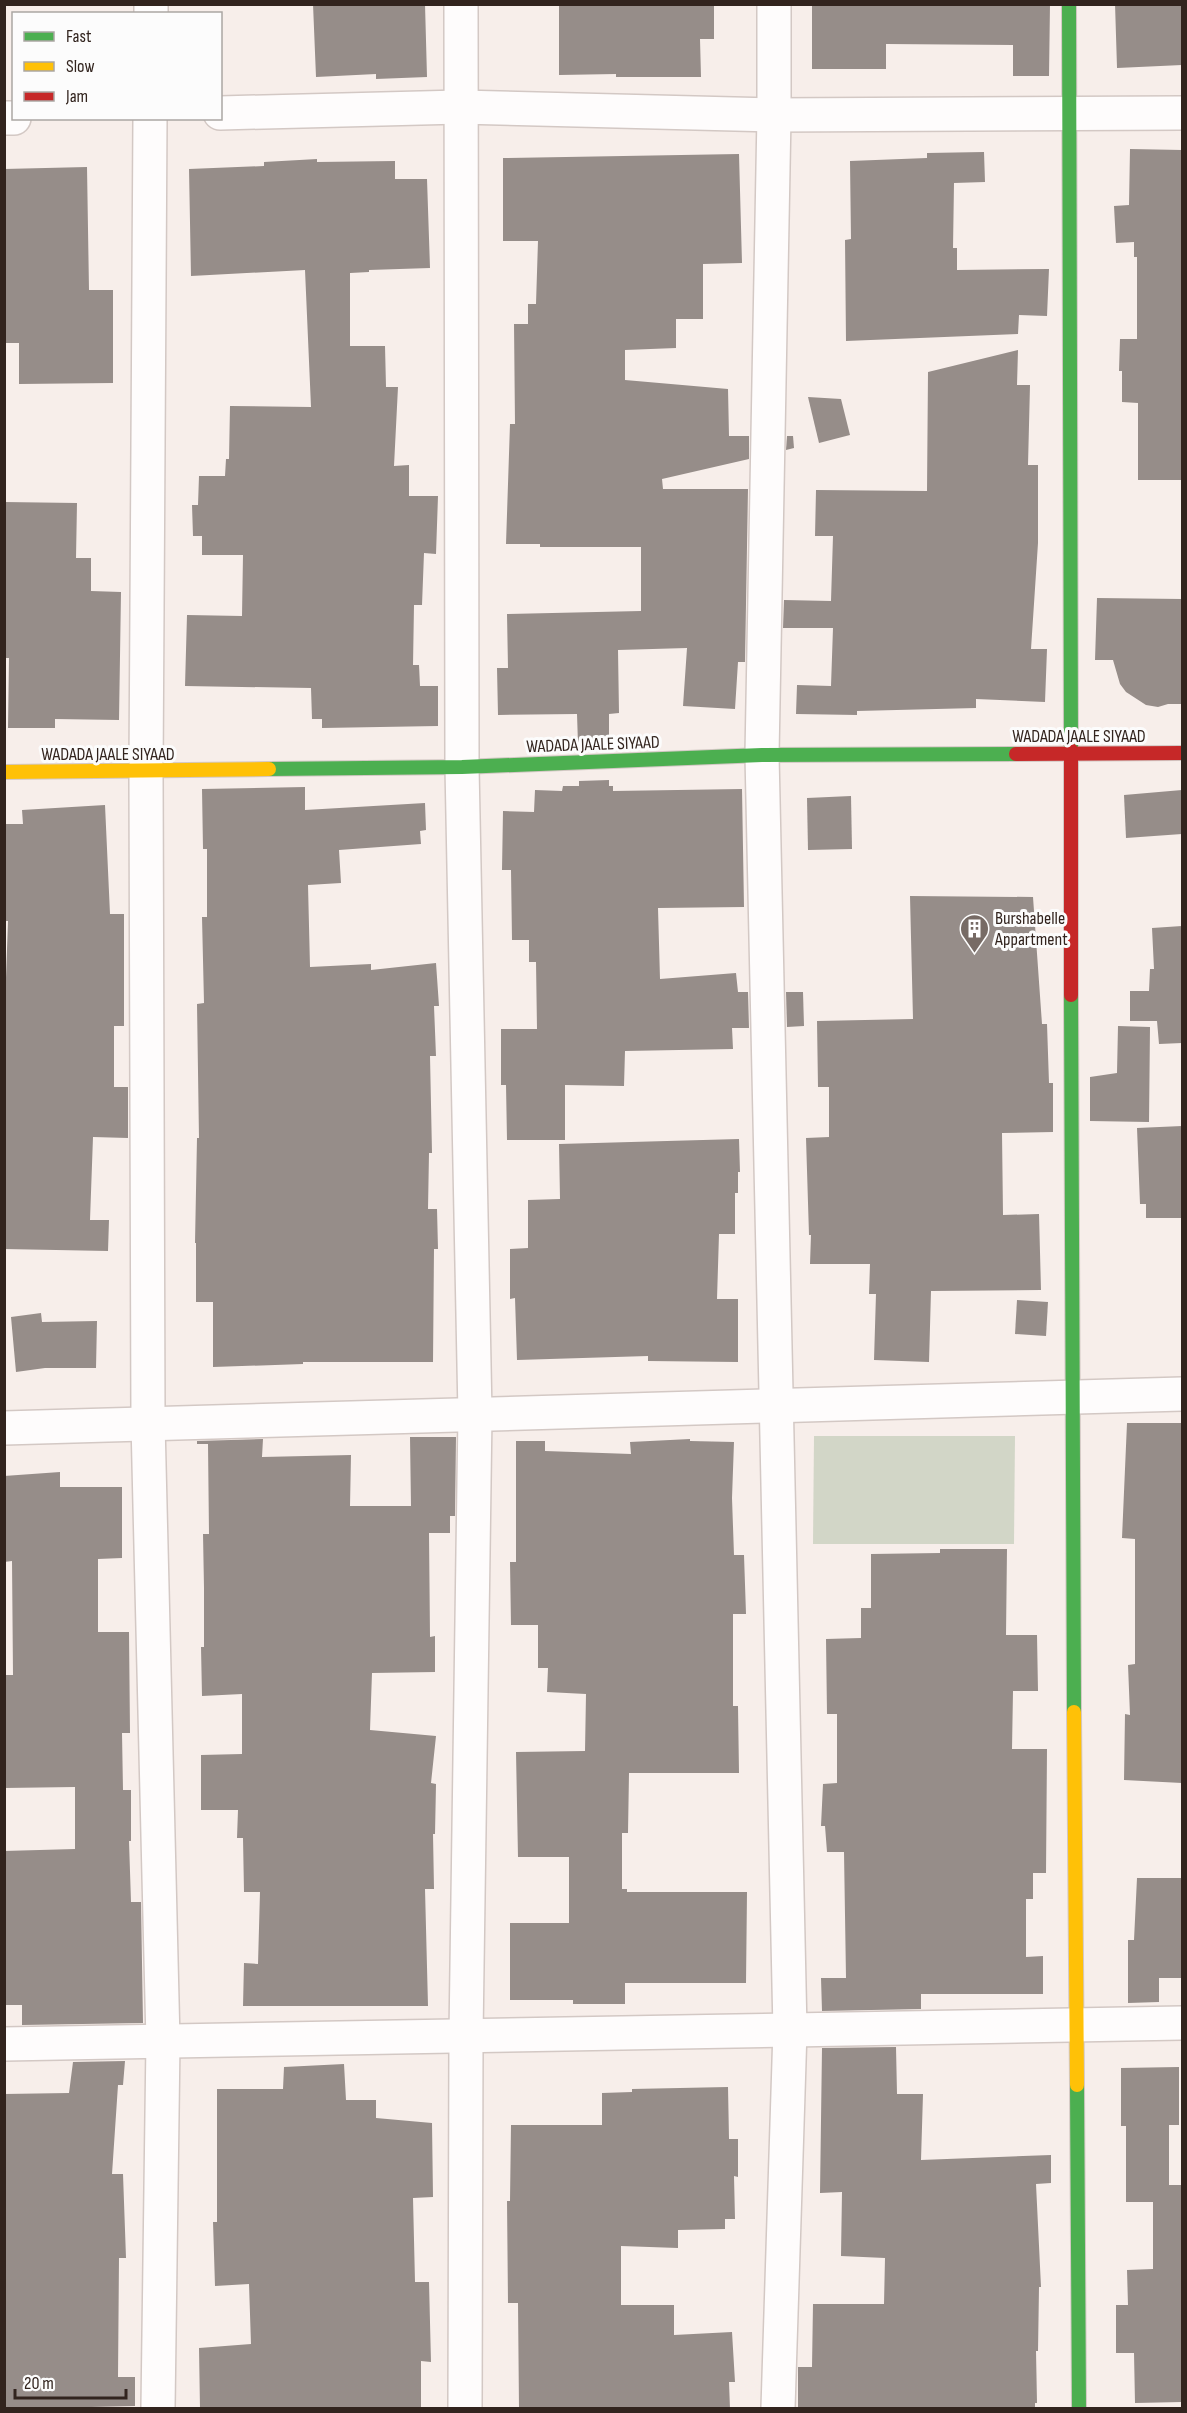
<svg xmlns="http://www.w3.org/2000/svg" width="1187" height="2413" font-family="'Sofia Sans Condensed',sans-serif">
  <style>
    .green { fill: #d2d6c7 }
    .building { fill: #968d89 }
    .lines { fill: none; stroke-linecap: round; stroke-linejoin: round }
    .street-casing { stroke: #d3c8c4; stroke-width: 36 }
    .fast-casing { stroke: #d3c8c4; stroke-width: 16 }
    .slow-casing { stroke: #d3c8c4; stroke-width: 16 }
    .jam-casing { stroke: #d3c8c4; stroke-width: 16 }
    .street { stroke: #fefcfc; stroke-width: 33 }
    .fast { stroke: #4caf50; stroke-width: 14 }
    .slow { stroke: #ffc107; stroke-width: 14 }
    .jam { stroke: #c62828; stroke-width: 14 }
    .labels { text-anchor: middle; stroke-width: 6; stroke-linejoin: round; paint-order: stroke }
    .street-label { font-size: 18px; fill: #32241e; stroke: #fcfcfc }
    .poi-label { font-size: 18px; fill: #32241e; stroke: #fcfcfc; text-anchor: start }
  </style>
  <rect width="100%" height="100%" fill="#f7eeea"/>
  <polygon class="green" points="814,1436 1015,1436 1014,1544 813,1544"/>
  <g class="building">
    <polygon points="313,4 425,4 427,77 376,79 376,74 316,77"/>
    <polygon points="559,4 714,4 714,39 700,39 701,77 616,77 616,74 559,75"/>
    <polygon points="812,4 1050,4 1049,76 1013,76 1013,45 886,44 886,69 812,69"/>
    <polygon points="1115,4 1182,4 1182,65 1117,68"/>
    <polygon points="1130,149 1182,150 1182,480 1138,480 1138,403 1122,402 1122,371 1119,371 1120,339 1137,339 1137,257 1134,257 1134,242 1116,243 1114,206 1129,205"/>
    <polygon points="984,152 985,182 954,183 953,248 957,248 957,270 1049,269 1047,316 1019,315 1018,334 846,341 845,240 851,239 850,161 927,158 927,153"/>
    <polygon points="739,154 742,263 703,264 703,319 676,319 676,348 625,350 625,380 728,389 729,436 749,436 749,459 662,479 663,489 748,489 745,662 738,662 735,709 683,706 687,648 618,650 619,713 609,714 609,742 578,744 577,714 498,715 497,668 508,668 507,614 641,611 641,547 540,547 540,544 506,544 510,424 515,424 514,324 528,324 528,304 536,304 538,241 503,241 503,158"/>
    <polygon points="317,159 317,162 395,161 395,179 427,179 430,268 369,270 369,272 350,273 350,346 385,346 386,387 398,387 394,466 409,465 409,496 438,496 436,554 424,553 422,605 414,605 413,665 419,665 420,686 438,686 438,726 322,728 322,719 312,719 311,688 185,686 187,615 242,616 243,555 202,555 202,536 193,536 192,505 198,505 199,476 225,476 226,459 229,459 230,406 311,407 305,270 191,276 189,169 264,166 264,162"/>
    <polygon points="87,167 89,290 113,290 113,383 19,384 19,343 4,343 4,169"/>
    <polygon points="1018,350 1017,385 1030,385 1028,465 1038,465 1038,543 1031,649 1047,649 1045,702 976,699 976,708 857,711 857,715 796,714 797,685 831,686 833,628 783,628 784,600 831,601 833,536 815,536 816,490 927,491 928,372"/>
    <polygon points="808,397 841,399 850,435 819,443"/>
    <polygon points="787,436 793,436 794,448 786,450"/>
    <polygon points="4,502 77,503 76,558 91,558 91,591 121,592 119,720 55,719 55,728 8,728 9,658 4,658"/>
    <polygon points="1097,598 1182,599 1182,704 1168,704 1158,707 1146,705 1126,692 1120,684 1113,660 1095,660"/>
    <polygon points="609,780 609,786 613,786 613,791 742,789 744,907 658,908 660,979 736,973 738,992 748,992 749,1028 732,1028 733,1049 625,1051 624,1086 565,1085 565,1140 507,1140 506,1085 501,1085 501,1029 537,1029 536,962 529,962 529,940 512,940 511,870 502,870 503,811 534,812 535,790 562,791 563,786 579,786 579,781"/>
    <polygon points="305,787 305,810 425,803 426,830 420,831 421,844 339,850 341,883 308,885 310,967 371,964 371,970 436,963 439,1006 434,1006 436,1056 430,1056 432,1153 429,1153 428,1209 437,1209 438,1249 434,1249 433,1362 303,1362 303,1364 213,1367 213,1302 196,1302 196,1243 195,1243 197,1138 199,1138 197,1004 204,1003 202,917 207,917 207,849 203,849 202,789"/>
    <polygon points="1182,790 1182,834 1126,838 1124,795"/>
    <polygon points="851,796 852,849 808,850 807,798"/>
    <polygon points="105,805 110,914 124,914 124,1026 114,1026 114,1087 128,1087 128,1138 93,1137 90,1220 109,1220 108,1251 4,1249 4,1034 8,921 4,921 4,824 23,824 22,810"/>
    <polygon points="910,896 1033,897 1042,1024 1047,1024 1049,1083 1053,1083 1053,1132 1002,1133 1003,1215 1039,1214 1041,1290 931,1291 929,1362 874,1360 876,1294 869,1294 870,1264 810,1264 811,1235 809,1235 806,1138 829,1137 829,1087 818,1087 817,1021 913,1019"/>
    <polygon points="1182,926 1182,1043 1159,1044 1157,1021 1130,1021 1130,991 1149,991 1150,969 1154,969 1152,928"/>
    <polygon points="786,992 803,992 804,1026 787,1027"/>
    <polygon points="1118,1026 1150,1027 1149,1122 1090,1121 1090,1077 1117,1073"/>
    <polygon points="1182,1126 1182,1218 1146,1218 1146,1204 1140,1204 1137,1128"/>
    <polygon points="739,1139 740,1172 738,1172 738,1193 735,1193 735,1234 719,1234 717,1299 738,1299 738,1362 648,1361 648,1356 517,1360 515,1298 510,1299 510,1249 528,1248 528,1200 560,1199 559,1144"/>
    <polygon points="1017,1300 1048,1302 1046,1336 1015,1334"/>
    <polygon points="41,1313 42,1322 97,1321 96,1368 45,1368 16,1372 11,1317"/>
    <polygon points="1127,1423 1182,1423 1182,1783 1124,1780 1125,1714 1130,1715 1128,1665 1135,1664 1135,1539 1122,1538"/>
    <polygon points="410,1437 456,1437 455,1516 450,1516 450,1533 429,1533 430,1637 435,1636 435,1672 372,1673 370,1730 436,1736 431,1783 436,1784 435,1834 433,1834 434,1889 425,1889 428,2006 243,2006 244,1963 258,1964 260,1892 244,1892 243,1838 237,1838 238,1810 201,1810 201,1755 242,1754 242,1694 202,1696 201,1647 204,1647 204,1588 203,1534 209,1534 208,1444 197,1444 197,1441 263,1439 262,1457 351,1455 350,1506 411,1506"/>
    <polygon points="690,1439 690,1441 734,1442 732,1498 734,1555 744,1555 746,1614 733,1614 733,1706 738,1706 739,1773 629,1773 628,1833 622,1833 622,1889 627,1889 627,1892 747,1892 746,1983 625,1983 625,2004 573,2004 573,2000 510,2000 510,1923 569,1923 569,1857 518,1857 516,1752 585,1751 586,1694 547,1692 548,1668 538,1668 538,1625 511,1625 510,1562 516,1562 516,1441 545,1441 545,1451 631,1454 630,1442"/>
    <polygon points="60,1472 60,1487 122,1487 122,1558 98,1559 98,1632 129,1632 130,1733 122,1733 123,1790 131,1790 131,1841 129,1841 131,1902 141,1902 143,2023 22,2025 22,2005 4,2005 4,1851 75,1849 75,1787 4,1788 4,1675 13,1675 12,1561 4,1562 4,1476"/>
    <polygon points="940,1549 1007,1549 1006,1635 1037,1635 1038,1691 1013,1691 1012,1749 1047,1749 1046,1873 1033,1873 1033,1899 1026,1899 1026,1957 1043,1956 1043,1994 921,1994 921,2009 822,2011 821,1978 846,1978 844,1852 827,1852 825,1826 821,1826 823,1784 837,1783 837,1714 827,1714 826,1639 861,1638 861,1608 871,1608 871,1554 940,1553"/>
    <polygon points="1137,1878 1182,1878 1182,1978 1159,1978 1159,2002 1128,2003 1128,1940 1134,1940"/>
    <polygon points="896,2047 897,2094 923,2094 921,2160 1051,2155 1051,2183 1036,2184 1041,2287 1039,2287 1038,2351 1036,2351 1037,2403 1035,2403 1035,2409 798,2409 798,2367 812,2367 813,2304 884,2304 885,2258 841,2256 842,2192 820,2193 822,2048"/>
    <polygon points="125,2061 123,2085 118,2085 112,2174 123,2174 126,2258 119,2258 118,2377 135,2377 135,2406 4,2409 4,2094 69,2093 73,2062"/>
    <polygon points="344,2064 346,2100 376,2100 376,2118 432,2123 433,2197 413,2198 415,2282 429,2282 431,2362 421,2361 421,2409 200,2409 199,2348 251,2344 249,2284 215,2286 213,2222 217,2222 217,2089 283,2089 284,2067"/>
    <polygon points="1179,2067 1179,2125 1169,2125 1169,2185 1182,2185 1182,2402 1135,2403 1134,2353 1116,2353 1116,2305 1128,2305 1127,2270 1153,2269 1153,2202 1126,2202 1126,2126 1121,2126 1121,2068"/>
    <polygon points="728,2087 729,2139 738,2139 738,2177 734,2176 735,2219 725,2219 725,2229 678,2230 678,2248 621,2246 621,2305 674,2305 674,2335 732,2332 735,2382 729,2382 730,2409 519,2409 518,2303 508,2303 507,2201 510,2201 511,2125 602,2125 602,2093 632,2092 632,2089"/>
  </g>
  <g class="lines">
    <defs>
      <g id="street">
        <polyline points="461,4 462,767 475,1414 466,2036 465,2408"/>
        <polyline points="774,4 774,115 762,755 790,2030 778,2408"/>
        <polyline points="151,14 151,4"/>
        <polyline points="220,113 460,107 774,115 1182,113"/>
        <polyline points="4,118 14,118"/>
        <polyline points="150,118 146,772 148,1423 163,2041 158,2408"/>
        <polyline points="4,1428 1182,1394"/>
        <polyline points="4,2044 1182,2023"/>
      </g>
      <g id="fast">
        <polyline points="1069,4 1071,750"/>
        <polyline points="269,769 462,767 762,755 1016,754"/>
        <polyline points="1071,995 1074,1712"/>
        <polyline points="1077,2085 1079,2408"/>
      </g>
      <g id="slow">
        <polyline points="4,772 269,769"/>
        <polyline points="1074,1712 1077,2085"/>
      </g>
      <g id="jam">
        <polyline points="1071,750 1071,995"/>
        <polyline points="1016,754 1182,753"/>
      </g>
    </defs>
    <use href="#street" class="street-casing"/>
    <use href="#fast" class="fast-casing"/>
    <use href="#slow" class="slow-casing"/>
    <use href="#jam" class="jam-casing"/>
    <use href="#street" class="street"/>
    <use href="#fast" class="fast"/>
    <use href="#slow" class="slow"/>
    <use href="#jam" class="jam"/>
  </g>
  <defs>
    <symbol id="building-pin" viewBox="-11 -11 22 30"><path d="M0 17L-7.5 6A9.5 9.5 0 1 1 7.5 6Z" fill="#776b65" stroke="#fcfcfc"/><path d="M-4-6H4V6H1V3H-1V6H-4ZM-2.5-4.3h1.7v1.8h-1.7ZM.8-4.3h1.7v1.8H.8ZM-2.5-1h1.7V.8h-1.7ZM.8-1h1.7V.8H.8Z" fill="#fff"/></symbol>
  </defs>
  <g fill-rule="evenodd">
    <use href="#building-pin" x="958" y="912" width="33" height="45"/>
  </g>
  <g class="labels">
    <g class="street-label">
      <text x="1079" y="742">WADADA JAALE SIYAAD</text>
      <text transform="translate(593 744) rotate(-2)" y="6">WADADA JAALE SIYAAD</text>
      <text x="108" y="760">WADADA JAALE SIYAAD</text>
    </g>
    <g class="poi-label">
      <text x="995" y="924">Burshabelle<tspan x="995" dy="21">Appartment</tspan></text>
    </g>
  </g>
  <rect width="1187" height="2413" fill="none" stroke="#32241e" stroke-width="12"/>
  <rect x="12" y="12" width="210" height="108" fill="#fcfcfc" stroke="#aba6a3" stroke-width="1.5"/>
  <rect x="24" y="32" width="30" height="9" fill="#4caf50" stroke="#aba6a3" stroke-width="1.5"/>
  <text x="66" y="42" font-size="18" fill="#32241e">Fast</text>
  <rect x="24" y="62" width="30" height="9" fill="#ffc107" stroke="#aba6a3" stroke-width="1.5"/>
  <text x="66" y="72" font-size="18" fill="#32241e">Slow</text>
  <rect x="24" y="92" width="30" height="9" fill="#c62828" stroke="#aba6a3" stroke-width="1.5"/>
  <text x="66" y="102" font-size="18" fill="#32241e">Jam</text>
  <path d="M15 2389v9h111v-9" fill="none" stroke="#32241e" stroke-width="3"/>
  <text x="24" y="2389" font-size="18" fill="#32241e" stroke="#fcfcfc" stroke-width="4.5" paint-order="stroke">20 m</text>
</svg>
